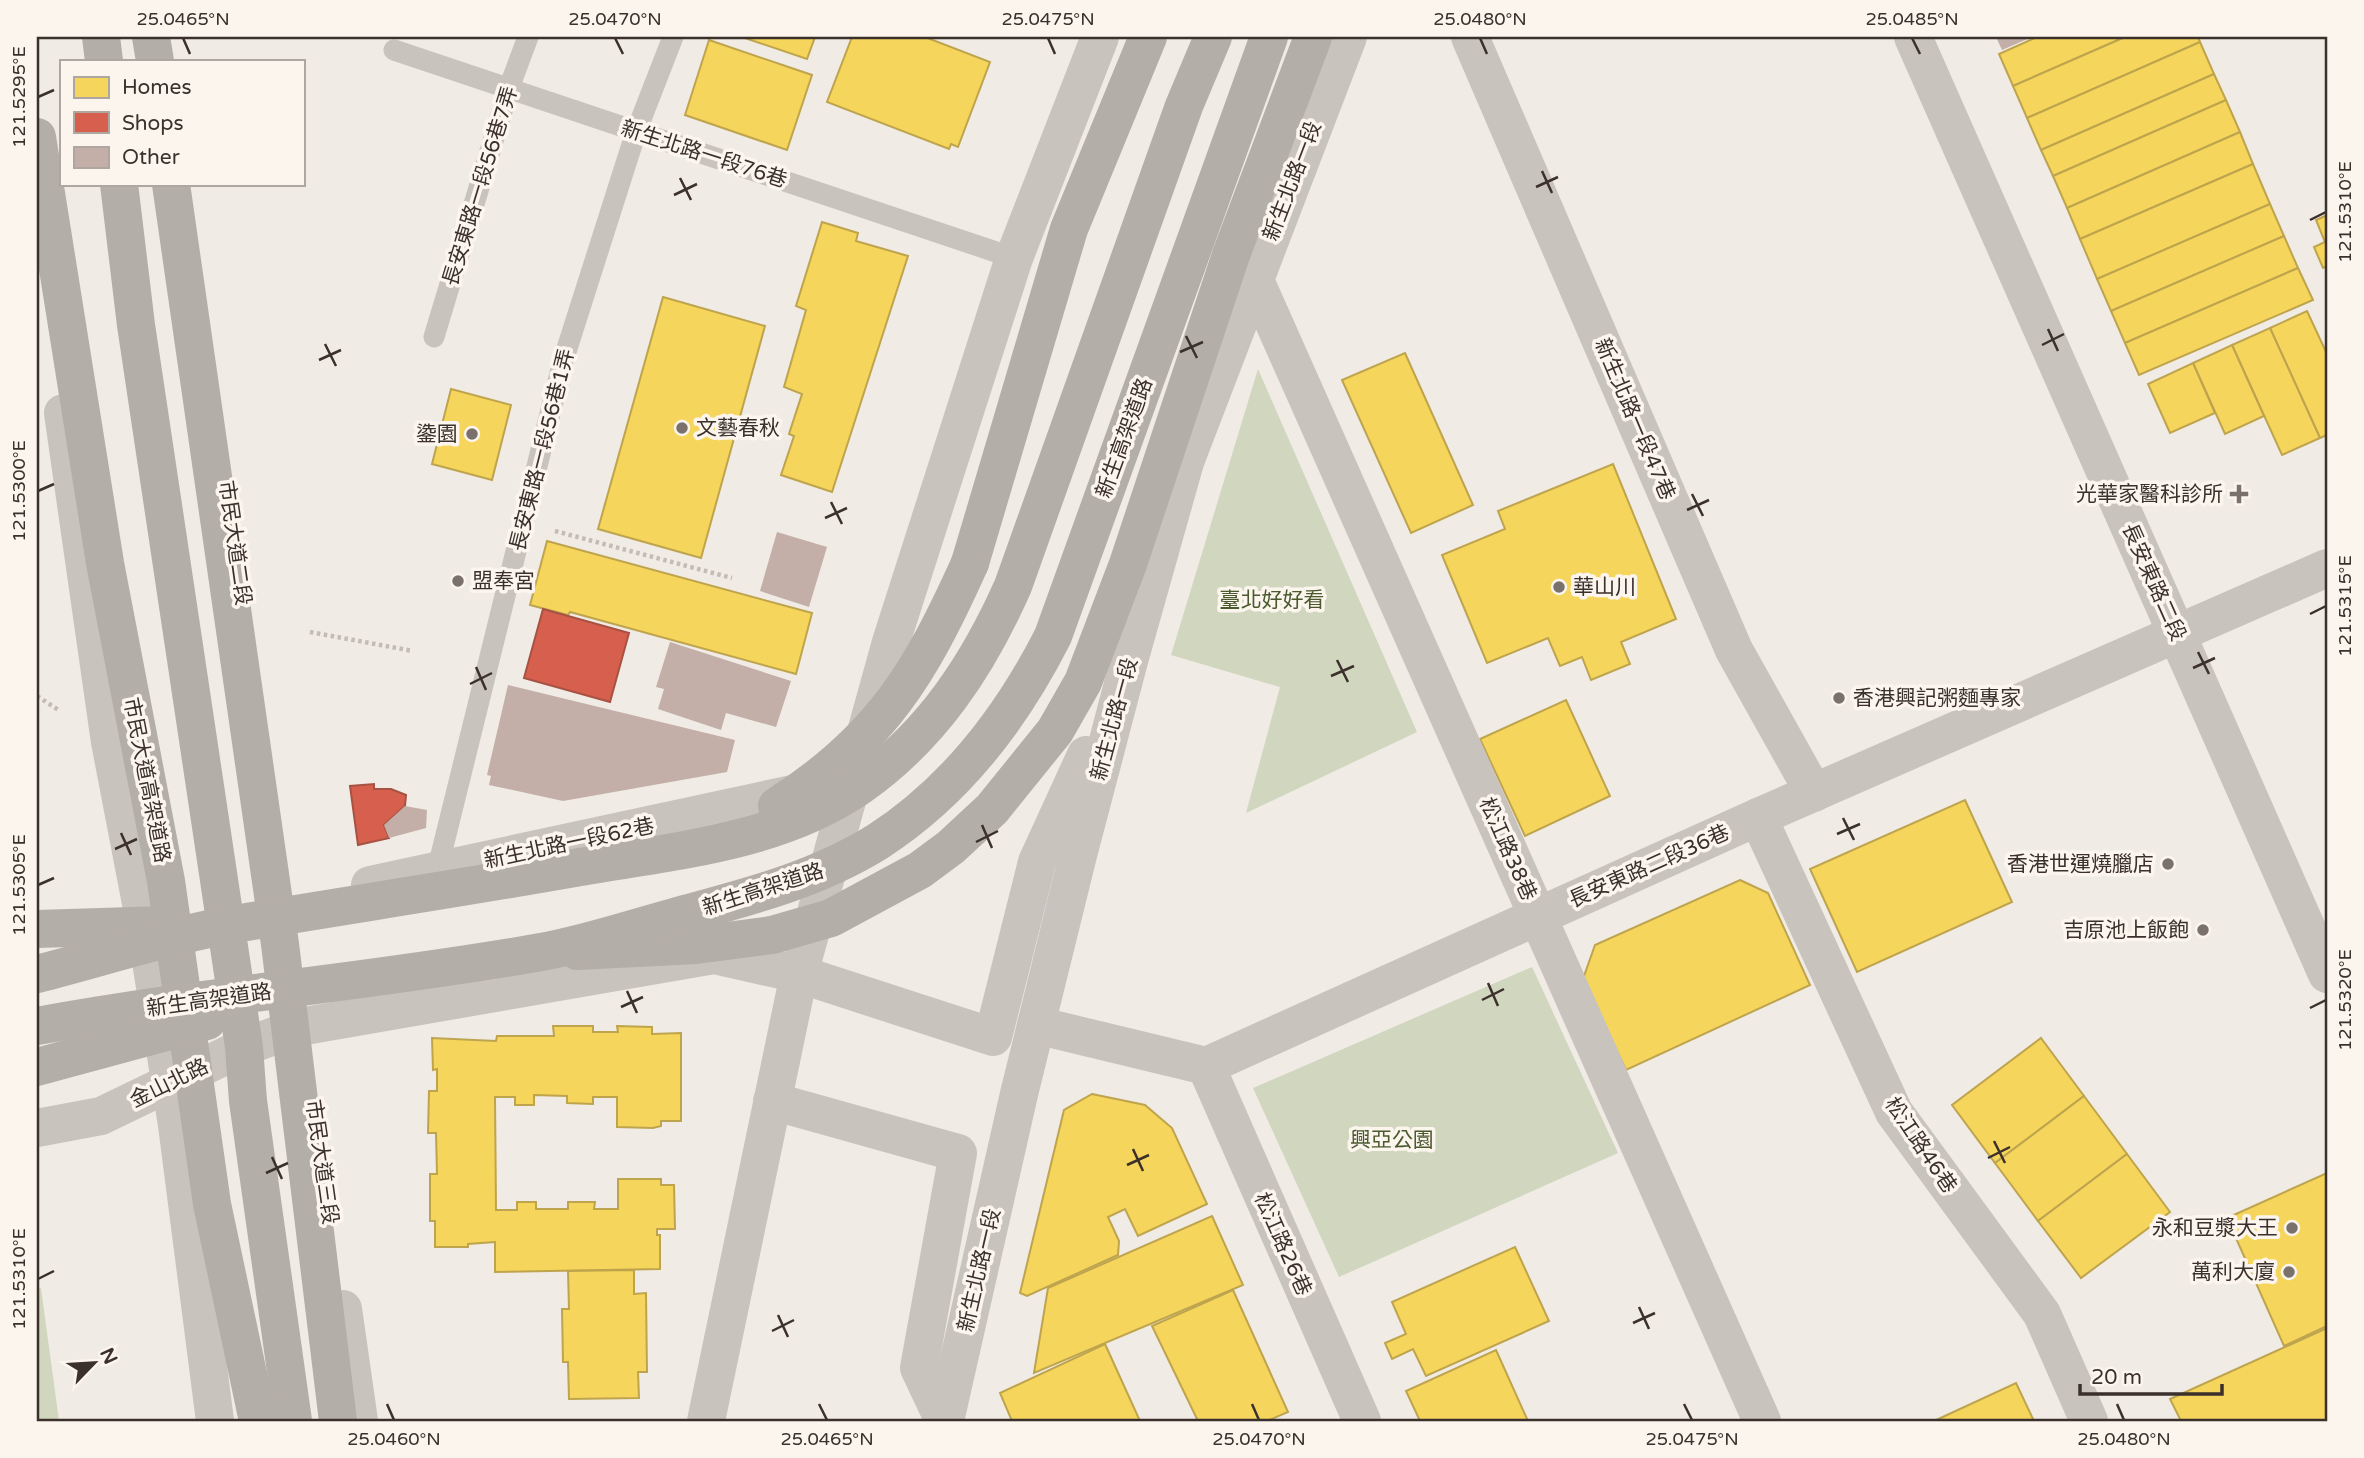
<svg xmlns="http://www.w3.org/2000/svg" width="2364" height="1458" font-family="'Varela Round','Noto Sans TC',sans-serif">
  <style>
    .green { fill: #d1d6bf }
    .homes { fill: #f6d55c; stroke: #bea44d; stroke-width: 2 }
    .shops { fill: #d6604d; stroke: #a85243; stroke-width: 2 }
    .building { fill: #c3afa7 }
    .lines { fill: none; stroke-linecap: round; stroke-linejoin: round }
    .path { stroke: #c2bbb6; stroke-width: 4.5; stroke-dasharray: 3.5 3.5; stroke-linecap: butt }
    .service { stroke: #c9c3be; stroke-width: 21 }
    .minor { stroke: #c9c3be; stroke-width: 38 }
    .tertiary { stroke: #c9c3be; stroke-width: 38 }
    .trunk { stroke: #b4aea8; stroke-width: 38 }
    .trunk-bridge { stroke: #b4aea8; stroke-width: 38 }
    .ticks { fill: none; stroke: #3b302b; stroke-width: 2.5 }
    .poi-dot { fill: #7a716c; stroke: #fbf5ee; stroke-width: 2.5 }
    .labels { text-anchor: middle; stroke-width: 7; stroke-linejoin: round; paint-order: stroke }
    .street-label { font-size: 21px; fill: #3b302b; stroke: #fbf5ee }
    .poi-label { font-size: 21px; fill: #3b302b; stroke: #fbf5ee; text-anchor: end }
    .park-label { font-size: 21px; fill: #4a5a2e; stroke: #fbf5ee }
    .neatline { fill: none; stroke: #3b302b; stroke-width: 2.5 }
    .ticks-label { font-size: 18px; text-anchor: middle; fill: #3b302b }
  </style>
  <rect width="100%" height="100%" fill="#f0ebe5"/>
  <g class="green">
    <polygon points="1258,369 1417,732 1246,813 1280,687 1171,655"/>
    <polygon points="1532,967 1618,1153 1339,1277 1253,1088"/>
    <polygon points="41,1288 59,1421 37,1421 37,1289"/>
  </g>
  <g class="homes">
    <polygon points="742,37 815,37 807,59"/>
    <polygon points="852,37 925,37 990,62 958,147 951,144 949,149 827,102"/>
    <polygon points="2037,37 2125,37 2013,86 1999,54"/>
    <polygon points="2125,37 2198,37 2200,42 2027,118 2013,86"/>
    <polygon points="709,40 812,75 787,150 685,115"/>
    <polygon points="2200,42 2214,74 2041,150 2027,118"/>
    <polygon points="2214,74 2226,100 2053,176 2041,150"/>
    <polygon points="2226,100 2240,132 2067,208 2053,176"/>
    <polygon points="2240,132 2253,164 2080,239 2067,208"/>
    <polygon points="2253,164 2270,204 2097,279 2080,239"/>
    <polygon points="2270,204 2284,236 2111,311 2097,279"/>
    <polygon points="2327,215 2327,266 2323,268 2314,247 2325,242 2316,220"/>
    <polygon points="822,222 858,233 856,241 908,256 832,492 781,475 794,436 789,434 802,394 784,387 806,310 796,306"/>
    <polygon points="2284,236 2298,268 2125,343 2111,311"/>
    <polygon points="2298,268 2313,300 2139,375 2125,343"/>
    <polygon points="663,297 765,326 701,558 598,529"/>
    <polygon points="2307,311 2327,354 2327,435 2320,438 2270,328"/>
    <polygon points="2270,328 2320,438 2282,455 2232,345"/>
    <polygon points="2232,345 2264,416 2225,434 2193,363"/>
    <polygon points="1405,353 1473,505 1411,533 1342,380"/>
    <polygon points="2193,363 2215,413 2170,433 2148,384"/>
    <polygon points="451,389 511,405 492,480 432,464"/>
    <polygon points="1613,464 1676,619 1621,642 1630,664 1591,680 1582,657 1560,666 1548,638 1487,663 1442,555 1505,529 1498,511"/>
    <polygon points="547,541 812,613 796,674 570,612 568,615 530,605"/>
    <polygon points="1566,700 1610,796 1525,836 1480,739"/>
    <polygon points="1965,800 2012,902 1857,972 1810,869"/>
    <polygon points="1740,880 1768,893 1810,985 1626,1070 1583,979 1595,945"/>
    <polygon points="553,1026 593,1026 593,1032 618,1032 617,1026 652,1027 652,1034 681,1033 681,1121 661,1121 661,1126 653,1128 617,1127 617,1097 593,1097 593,1104 567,1103 567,1096 534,1095 534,1105 515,1105 515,1097 495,1097 496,1210 517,1210 517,1202 536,1202 536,1209 568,1209 568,1202 595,1202 594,1209 618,1209 618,1179 661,1179 661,1185 674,1185 675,1229 657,1229 657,1235 660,1235 660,1269 495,1272 495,1242 468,1244 468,1247 435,1247 435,1221 430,1221 430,1174 437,1174 436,1133 428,1133 429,1091 437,1091 437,1069 433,1070 432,1038 496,1041 497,1036 554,1036"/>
    <polygon points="2041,1038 2084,1096 1995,1163 1952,1105"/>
    <polygon points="1092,1094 1145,1105 1172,1128 1207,1204 1138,1236 1125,1209 1108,1217 1119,1241 1118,1255 1027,1296 1020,1293 1064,1110"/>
    <polygon points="2084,1096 2127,1154 2038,1221 1995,1163"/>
    <polygon points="2127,1154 2170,1212 2081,1278 2038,1221"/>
    <polygon points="2327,1173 2327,1326 2284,1346 2227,1218"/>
    <polygon points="1212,1216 1243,1285 1034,1373 1048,1288"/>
    <polygon points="1515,1247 1549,1321 1426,1376 1413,1349 1392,1359 1385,1343 1406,1334 1392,1302"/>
    <polygon points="634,1270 634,1294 646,1293 647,1372 638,1372 639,1398 569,1399 568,1362 563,1362 562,1309 569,1309 568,1271"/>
    <polygon points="1233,1290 1288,1412 1267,1421 1198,1421 1152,1326"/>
    <polygon points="2327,1328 2327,1421 2181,1421 2170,1399"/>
    <polygon points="1105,1344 1140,1421 1012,1421 1000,1393"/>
    <polygon points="1496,1350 1528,1421 1420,1421 1406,1391"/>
    <polygon points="2016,1383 2034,1421 1934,1421"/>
  </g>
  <g class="shops">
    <polygon points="543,609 629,633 610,702 524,678"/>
    <polygon points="374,784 374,789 391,789 406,795 405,806 384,825 389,838 358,845 350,786"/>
  </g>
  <g class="building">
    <polygon points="1996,37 2032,37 2002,50"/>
    <polygon points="777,532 827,547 809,607 760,591"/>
    <polygon points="670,642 791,681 776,727 726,713 721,730 658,709 664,689 656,687"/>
    <polygon points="508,685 735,740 727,772 563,801 489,785 491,776 487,775"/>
    <polygon points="405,806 427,810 426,828 389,838 384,825"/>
  </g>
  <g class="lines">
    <g class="path">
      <polyline points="555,531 732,578"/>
      <polyline points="310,632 413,651"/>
      <polyline points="37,696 60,711"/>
    </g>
    <g class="service">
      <polyline points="394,50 1014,258"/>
      <polyline points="434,337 509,88 528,37"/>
      <polyline points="437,871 563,361 636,132 673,37"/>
    </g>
    <g class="minor">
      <polyline points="1470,37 1734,650 1814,793"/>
      <polyline points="1254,278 1762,1421"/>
      <polyline points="1758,817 1894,1112 2042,1314 2089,1421"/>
      <polyline points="1036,1025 1206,1066 1758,817 2327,568"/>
      <polyline points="1206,1066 1362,1421"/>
    </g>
    <g class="tertiary">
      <polyline points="1913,37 2327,974"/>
      <polyline points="63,413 110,742 145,924 177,1125 215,1421"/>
      <polyline points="370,885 811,790"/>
      <polyline points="772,1101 958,1153 919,1368 944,1421"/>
      <polyline points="37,1128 101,1116 244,1047 299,1027 714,955 799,974 993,1037 1037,862 1086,755"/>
      <polyline points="343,1309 359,1421"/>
      <polyline points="706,1421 799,974 891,642 1014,258 1100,37"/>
      <polyline points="945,1421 1019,1094 1078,855 1129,661 1185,462 1348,37"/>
    </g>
    <g class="trunk">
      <polyline points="101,37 104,61"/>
      <polyline points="151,37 155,61"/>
      <polyline points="119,184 136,325 244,1047 248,1101 293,1421"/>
      <polyline points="970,563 1069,229 1148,37"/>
      <polyline points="577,951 696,945 772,935"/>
    </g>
    <g class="trunk-bridge">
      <polyline points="37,137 105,563 166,881 212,1204 258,1421"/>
      <polyline points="171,184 280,944 338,1421"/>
      <path d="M777 806C881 740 921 672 970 563"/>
      <polyline points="37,929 164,925"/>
      <polyline points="772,935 831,918 920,870 951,847 992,809 1055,731 1083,682 1128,564 1231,255 1313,37"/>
      <path d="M37 974C104 957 173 934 241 923 354 904 468 887 580 867 674 851 780 842 860 786 932 735 978 665 1013 586L1184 106 1213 37"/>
      <path d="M37 1026C204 995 374 982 541 952 586 944 630 929 674 917 744 898 814 881 877 842 956 791 1011 719 1053 636L1269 37"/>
      <polyline points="37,1067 207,1021"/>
    </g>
  </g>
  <path class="ticks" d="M183 38 190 54M615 38 623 54M1048 38 1055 54M1480 38 1487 54M1912 38 1920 54M38 97 54 90M1542 171 1552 193M680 178 691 200M1536 187 1558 177M674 195 697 184M2310 220 2326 212M2048 329 2058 351M1186 336 1197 358M325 344 336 366M2042 345 2064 334M1180 352 1203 342M319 360 341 350M38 491 54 484M1692 494 1703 516M831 502 842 524M1687 510 1709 500M825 518 847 508M2310 614 2326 606M2198 652 2209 674M1337 660 1348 682M476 667 486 690M2193 668 2215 658M1331 676 1354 666M470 684 492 673M1843 818 1854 840M982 825 992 848M121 833 131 855M1837 834 1860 824M976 842 998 831M115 849 137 839M38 885 54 878M1488 983 1498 1006M627 991 637 1013M1482 1000 1504 989M621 1007 643 997M2310 1008 2326 1000M1994 1141 2005 1163M1133 1149 1143 1171M272 1157 282 1179M1988 1158 2010 1147M1127 1165 1149 1155M266 1173 288 1163M38 1279 54 1271M1639 1307 1649 1329M778 1315 788 1337M1633 1323 1655 1313M772 1331 794 1320M387 1404 394 1420M819 1404 827 1420M1252 1404 1259 1420M1684 1404 1692 1420M2117 1404 2124 1420"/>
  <g class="poi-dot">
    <circle cx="682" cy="428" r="7"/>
    <circle cx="472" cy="434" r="7"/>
    <path d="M2235.5 483.5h7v7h7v7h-7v7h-7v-7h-7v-7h7z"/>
    <circle cx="458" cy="581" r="7"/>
    <circle cx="1559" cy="587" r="7"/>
    <circle cx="1839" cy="698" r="7"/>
    <circle cx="2168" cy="864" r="7"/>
    <circle cx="2203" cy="930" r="7"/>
    <circle cx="2292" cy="1228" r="7"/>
    <circle cx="2289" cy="1272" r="7"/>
  </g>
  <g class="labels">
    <g class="street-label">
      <text transform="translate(704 154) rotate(18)" y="7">新生北路一段76巷</text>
      <text transform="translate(1292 181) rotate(-69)" y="7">新生北路一段</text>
      <text transform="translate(480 186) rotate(-73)" y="7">長安東路一段56巷7弄</text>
      <text transform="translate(1635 419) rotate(67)" y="7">新生北路一段47巷</text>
      <text transform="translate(1124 438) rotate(-70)" y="7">新生高架道路</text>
      <text transform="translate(542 450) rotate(-76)" y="7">長安東路一段56巷1弄</text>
      <text transform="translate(235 543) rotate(82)" y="7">市民大道二段</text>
      <text transform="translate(2154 582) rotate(66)" y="7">長安東路二段</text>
      <text transform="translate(1114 719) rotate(-75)" y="7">新生北路一段</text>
      <text transform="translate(147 780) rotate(79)" y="7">市民大道高架道路</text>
      <text transform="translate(569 843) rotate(-12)" y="7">新生北路一段62巷</text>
      <text transform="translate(1508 849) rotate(66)" y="7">松江路38巷</text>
      <text transform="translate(1649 866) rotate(-24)" y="7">長安東路二段36巷</text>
      <text transform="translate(763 889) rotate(-18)" y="7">新生高架道路</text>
      <text transform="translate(209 1000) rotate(-8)" y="7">新生高架道路</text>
      <text transform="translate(169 1083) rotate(-26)" y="7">金山北路</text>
      <text transform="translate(1921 1145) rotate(56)" y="7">松江路46巷</text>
      <text transform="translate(322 1162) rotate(82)" y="7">市民大道三段</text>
      <text transform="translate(1283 1244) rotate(66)" y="7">松江路26巷</text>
      <text transform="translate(979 1270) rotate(-77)" y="7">新生北路一段</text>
    </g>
    <g class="poi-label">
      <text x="696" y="435" text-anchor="start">文藝春秋</text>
      <text x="458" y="441">鍌園</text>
      <text x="2223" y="501">光華家醫科診所</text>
      <text x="472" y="588" text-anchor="start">盟奉宮</text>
      <text x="1573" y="594" text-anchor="start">華山川</text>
      <text x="1853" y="705" text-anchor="start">香港興記粥麵專家</text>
      <text x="2154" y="871">香港世運燒臘店</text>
      <text x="2189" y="937">吉原池上飯飽</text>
      <text x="2278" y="1235">永和豆漿大王</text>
      <text x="2275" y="1279">萬利大廈</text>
    </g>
    <g class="park-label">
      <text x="1272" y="607">臺北好好看</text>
      <text x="1392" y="1147">興亞公園</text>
    </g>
  </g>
  <rect width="2364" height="1458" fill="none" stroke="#fbf5ee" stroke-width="77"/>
  <rect x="60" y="60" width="245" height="126" fill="#fbf5ee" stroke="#aea6a0" stroke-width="2"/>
  <rect x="74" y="77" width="35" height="21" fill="#f6d55c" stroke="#aea6a0" stroke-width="2"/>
  <text x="122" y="94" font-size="21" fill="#3b302b">Homes</text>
  <rect x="74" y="112" width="35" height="21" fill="#d6604d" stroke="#aea6a0" stroke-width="2"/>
  <text x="122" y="130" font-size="21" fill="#3b302b">Shops</text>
  <rect x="74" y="147" width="35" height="21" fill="#c3afa7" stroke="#aea6a0" stroke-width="2"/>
  <text x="122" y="164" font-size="21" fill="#3b302b">Other</text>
  <g transform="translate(94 1363) rotate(65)" stroke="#fbf5ee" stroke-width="5" paint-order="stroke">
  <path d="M0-5L12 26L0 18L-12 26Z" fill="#3b302b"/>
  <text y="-10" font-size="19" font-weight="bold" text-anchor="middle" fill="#3b302b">N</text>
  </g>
  <path d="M2080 1384v10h142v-10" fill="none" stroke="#3b302b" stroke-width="3.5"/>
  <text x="2091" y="1384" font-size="21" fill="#3b302b" stroke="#fbf5ee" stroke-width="5" paint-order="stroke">20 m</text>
  <rect x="38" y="38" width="2288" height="1382" class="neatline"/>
  <g class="ticks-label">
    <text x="183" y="25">25.0465°N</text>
    <text x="615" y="25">25.0470°N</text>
    <text x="1048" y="25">25.0475°N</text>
    <text x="1480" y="25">25.0480°N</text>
    <text x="1912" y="25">25.0485°N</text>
    <text transform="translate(19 97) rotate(-90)" y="6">121.5295°E</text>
    <text transform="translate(2345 212) rotate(-90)" y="6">121.5310°E</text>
    <text transform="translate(19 491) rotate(-90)" y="6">121.5300°E</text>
    <text transform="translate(2345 606) rotate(-90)" y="6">121.5315°E</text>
    <text transform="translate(19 885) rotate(-90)" y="6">121.5305°E</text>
    <text transform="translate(2345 1000) rotate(-90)" y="6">121.5320°E</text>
    <text transform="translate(19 1279) rotate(-90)" y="6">121.5310°E</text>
    <text x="394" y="1445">25.0460°N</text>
    <text x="827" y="1445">25.0465°N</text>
    <text x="1259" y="1445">25.0470°N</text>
    <text x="1692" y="1445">25.0475°N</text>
    <text x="2124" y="1445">25.0480°N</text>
  </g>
</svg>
